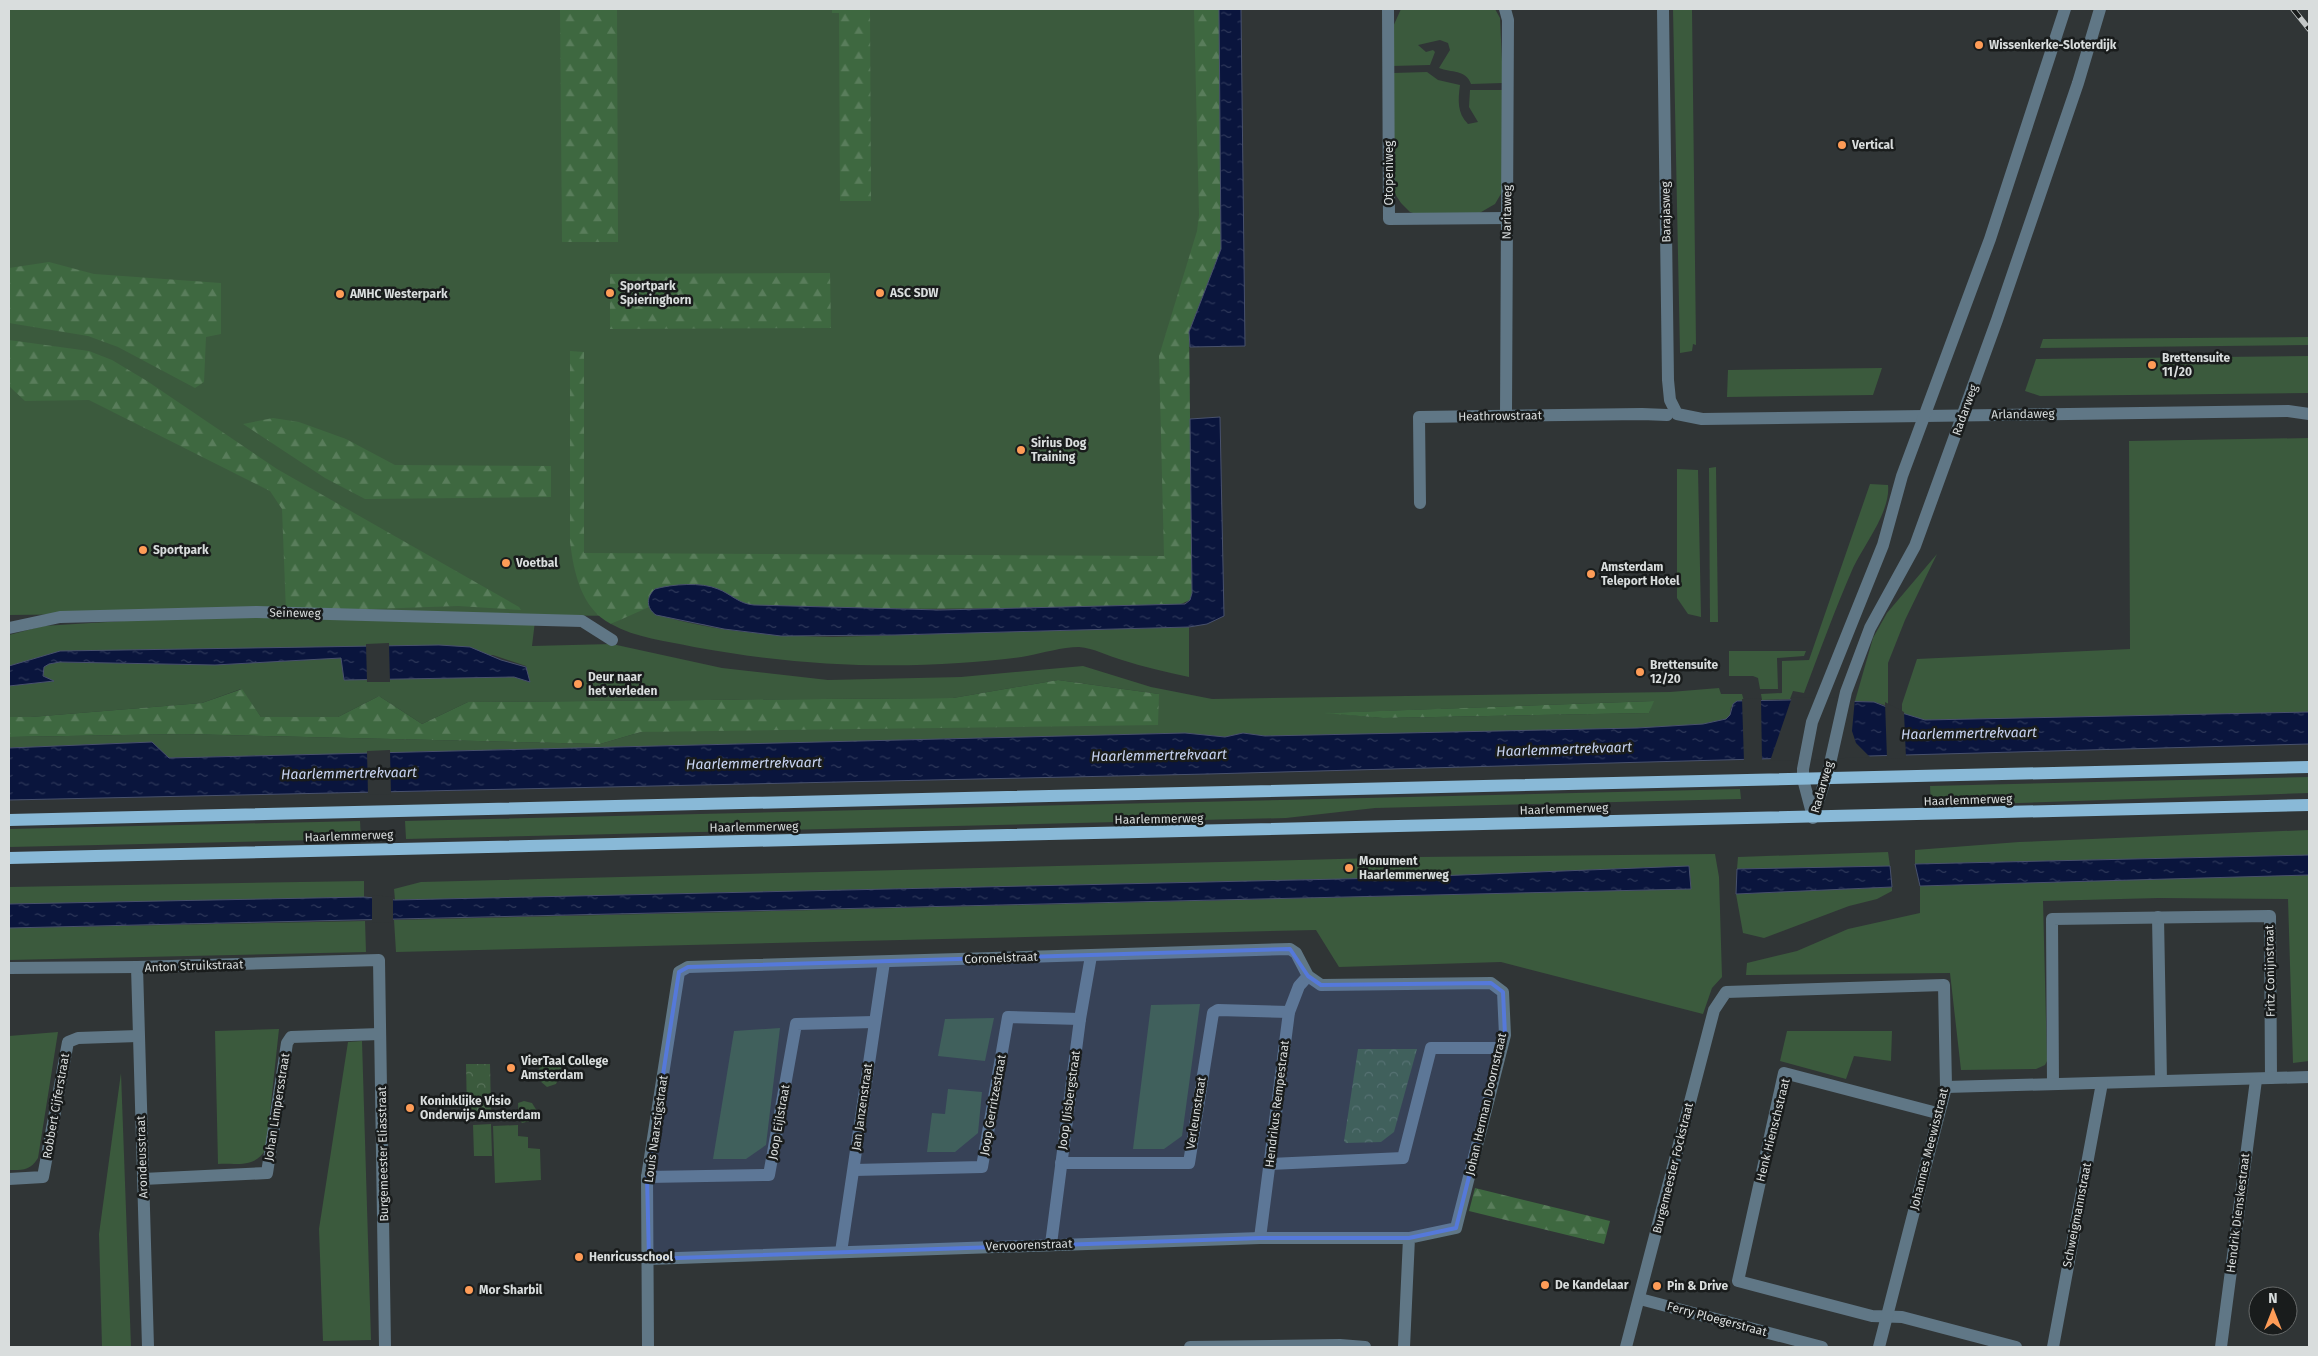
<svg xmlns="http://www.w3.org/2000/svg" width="2318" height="1356" font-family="'Fira Sans',sans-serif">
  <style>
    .green { fill: #3b5a3d; fill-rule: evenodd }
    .forest { fill: url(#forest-firs) }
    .park { fill: url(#park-crowns) }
    .water { fill: url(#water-ripples); stroke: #48516d }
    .pier { fill: #303536 }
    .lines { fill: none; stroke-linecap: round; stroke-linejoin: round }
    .minor { stroke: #607786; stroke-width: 12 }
    .major { stroke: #89b9d7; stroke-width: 12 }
    .rail-casing { stroke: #c3c7c7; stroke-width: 5.5 }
    .rail { stroke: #191c1c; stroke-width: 4; stroke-dasharray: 11; stroke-linecap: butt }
    .marked { fill: #5579da; fill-opacity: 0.2; stroke: #5579da; stroke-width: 4; stroke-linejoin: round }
    .poi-dot { fill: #fe9c57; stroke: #191c1c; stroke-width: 2 }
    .labels { text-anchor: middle; stroke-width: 5; stroke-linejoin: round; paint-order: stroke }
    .poi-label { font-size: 12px; font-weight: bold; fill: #d9dddd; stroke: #191c1c; text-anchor: start }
    .street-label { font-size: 12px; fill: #d9dddd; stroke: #191c1c }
    .water-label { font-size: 14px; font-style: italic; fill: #c8d4f2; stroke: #191c1c }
  </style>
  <defs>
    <pattern id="forest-firs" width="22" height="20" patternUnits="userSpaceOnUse" patternTransform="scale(1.25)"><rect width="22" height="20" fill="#3e6840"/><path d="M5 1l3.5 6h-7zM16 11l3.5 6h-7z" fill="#597d5b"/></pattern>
    <pattern id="park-crowns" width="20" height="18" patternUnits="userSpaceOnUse" patternTransform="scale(1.25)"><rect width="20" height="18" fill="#3b5a3d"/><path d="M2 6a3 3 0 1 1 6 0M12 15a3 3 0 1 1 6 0" fill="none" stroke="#577159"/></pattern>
    <pattern id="water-ripples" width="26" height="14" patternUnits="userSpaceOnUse" patternTransform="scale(1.25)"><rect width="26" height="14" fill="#0a153d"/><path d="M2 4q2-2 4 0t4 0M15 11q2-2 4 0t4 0" fill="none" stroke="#2d3759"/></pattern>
  </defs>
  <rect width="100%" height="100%" fill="#303536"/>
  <g class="green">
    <path d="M9 9H1222L1189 330 1191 583 666 617C720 632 777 636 832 637L1189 627V677C1166 672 1144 667 1122 660 1108 656 1094 648 1079 647 1062 647 1043 653 1027 656 1004 660 981 661 959 663 870 669 781 663 694 647 666 641 636 638 611 624L626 616 495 615 535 621 532 646 612 644 722 668 828 680 961 677 1083 666 1151 687 1212 699 1670 692 1719 688 1721 694H1742L1744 701 1731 707 1730 715 1726 719 1703 724 1637 728 1265 736 1243 733 1225 737 1185 733 168 758 152 742 9 748V737L182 734 600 744 641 732 1159 694 1058 680 953 698 468 702 422 724 379 696 338 717H261L241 689 202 703 31 717H9V686L52 681 43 675 44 667 49 664 60 662 215 665 341 658 344 680 514 677 529 682 526 666 493 655 43 656 9 666V635L43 626 267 612 9 615ZM1653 701 1649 713 1383 718 1329 713Z"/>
    <path d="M1401 9H1495L1500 18 1503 83 1471 84C1466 69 1451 73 1439 68L1450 50 1448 43 1440 40 1418 45 1426 52 1433 50 1435 52 1430 65 1392 66V29Z"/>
    <polygon points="1673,9 1692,9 1696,345 1693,344 1692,351 1680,353"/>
    <path d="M1427 72 1438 80 1460 85C1458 100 1457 113 1468 124L1478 122 1469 107 1470 90H1503L1502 192 1495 204 1476 215 1422 216 1410 212 1401 203 1395 194 1393 73Z"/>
    <polygon points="2309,337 2309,345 2040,348 2043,339"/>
    <polygon points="2309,356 2309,393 2040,396 2025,391 2036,359"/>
    <polygon points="1882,368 1873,395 1727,397 1728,370"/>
    <polygon points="2309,438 2309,712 1925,720 1902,714 1902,704 1917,659 2130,649 2129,441"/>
    <polygon points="1716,467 1718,622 1710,622 1709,468"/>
    <polygon points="1677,469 1698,470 1701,617 1688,614 1677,598"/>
    <path d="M1870 484 1888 485C1891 511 1864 545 1853 568 1835 609 1820 651 1804 693L1793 691 1790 699 1762 700 1761 694 1782 693V661L1809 660Z"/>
    <polygon points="1937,554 1905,620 1888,663 1888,706 1874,702 1855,701 1873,638 1887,613"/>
    <polygon points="1729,651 1806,651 1804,656 1777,658 1778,689 1760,689 1758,678 1753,676 1729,676"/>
    <polygon points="2309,777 2309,793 1931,806 1930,786"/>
    <polygon points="1740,789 1741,799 1375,808 1286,818 406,839 405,821"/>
    <polygon points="360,821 361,839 9,847 9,829"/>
    <polygon points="2309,830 2309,855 1915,864 1915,850 2019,842"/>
    <polygon points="1888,852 1890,866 1737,869 1738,857"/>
    <polygon points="1715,854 1719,877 1722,977 1712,988 1703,1014 1501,962 1339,967 1316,930 396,952 394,920 1691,889 1689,866 1386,878 395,900 394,889 421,882 1417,857"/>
    <polygon points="2309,875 2309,1061 2293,1063 2288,899 2159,898 2043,901 2047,1061 2045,1065 2036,1069 1961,1070 1950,973 1746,975 1747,963 1797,951 1848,929 1920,913 1920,886"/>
    <polygon points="364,881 364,897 9,904 9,887"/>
    <polygon points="1892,887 1892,891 1877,899 1849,906 1764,938 1743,933 1736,894"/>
    <polygon points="365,921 366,952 9,960 9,928"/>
    <polygon points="1200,1004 1182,1136 1164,1149 1133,1149 1151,1005"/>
    <polygon points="994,1018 985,1061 938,1056 945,1019"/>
    <polygon points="780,1028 766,1145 746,1159 713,1159 734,1031"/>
    <path d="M279 1029 266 1149C255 1168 238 1163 218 1164L215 1031Z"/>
    <polygon points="1787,1031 1892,1031 1891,1061 1854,1056 1846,1079 1780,1061"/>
    <path d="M58 1032 38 1158C30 1171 22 1170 9 1170V1036Z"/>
    <polygon points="362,1041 371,1340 323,1341 319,1229 348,1042"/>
    <polygon points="552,1058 561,1066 561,1073 556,1084 547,1087 540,1081 539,1060"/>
    <polygon points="121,1073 131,1347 102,1347 99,1234"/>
    <polygon points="948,1089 982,1092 978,1133 955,1152 927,1152 932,1113 945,1114"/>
    <polygon points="524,1101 532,1103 537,1111 534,1120 522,1123 519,1119 518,1103"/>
    <polygon points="491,1124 492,1156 474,1156 473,1125"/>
    <polygon points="518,1125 518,1136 528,1137 528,1148 540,1149 541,1180 495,1183 493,1126"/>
  </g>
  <g class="forest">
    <polygon points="560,9 617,9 618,242 562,242"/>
    <polygon points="832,9 870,9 871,201 840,201 839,13 832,13"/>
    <path d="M1194 9H1219L1221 249 1189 332 1192 593 1190 600 1181 604C1039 608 898 612 756 605 741 605 732 595 719 589 702 582 672 584 655 589L648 603 649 607 611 624C581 608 574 573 570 542V351L584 352V553L1164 556 1159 356 1197 231 1199 215Z"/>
    <polygon points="49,262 94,274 221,283 221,334 206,337 204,382 195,388 118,347 88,336 9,323 9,268"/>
    <polygon points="830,273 831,328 610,329 610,274"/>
    <polygon points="9,340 89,351 112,360 147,381 277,469 519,607 521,610 458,606 286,612 282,509 270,491 89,400 25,401 9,386"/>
    <polygon points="273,418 299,422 346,439 395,465 551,466 551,497 365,499 325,478 243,424"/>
    <polygon points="1058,680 1159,694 1158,725 641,732 600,744 182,734 9,737 9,717 31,717 202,703 242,689 261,717 338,717 379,696 422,724 468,702 953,698"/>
    <polygon points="1654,701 1649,713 1383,718 1324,713"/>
    <polygon points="1475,1188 1610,1221 1604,1244 1469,1211"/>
  </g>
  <g class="park">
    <polygon points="1358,1049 1417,1049 1394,1132 1381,1142 1346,1143 1344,1141"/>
    <polygon points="466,1064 490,1064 491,1111 467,1112"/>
  </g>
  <g class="water">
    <polygon points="1219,9 1241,9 1245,346 1190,347 1189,332 1221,249"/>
    <path d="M1220 417 1224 616 1207 624 1189 627 895 635 781 636 724 629 656 615C646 608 646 597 655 589 672 584 702 582 718 589 731 594 739 604 754 605L940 610 1185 604 1190 600 1192 593 1190 419Z"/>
    <polygon points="439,645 470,647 501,660 526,667 530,682 514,677 344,680 341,658 215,665 60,662 49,664 44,667 43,676 54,681 9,686 9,666 60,651"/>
    <polygon points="1790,700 1874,702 1902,713 1925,720 2309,712 2309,744 1208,774 9,800 9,748 152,742 169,758 1185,733 1225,737 1243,733 1265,736 1637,728 1703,724 1726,719 1730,715 1733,704 1737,701"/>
    <polygon points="2309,855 2309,875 1920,886 1915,864"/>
    <polygon points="1689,866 1691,889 9,928 9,904 364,897 395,900 1386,878"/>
    <polygon points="1890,866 1892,887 1736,894 1737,869"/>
  </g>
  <g class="pier">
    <polygon points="389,643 390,682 367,682 366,644"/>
    <polygon points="1792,697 1855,698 1852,731 1856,743 1870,757 1770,761"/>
    <polygon points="1761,698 1762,762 1744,762 1742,699"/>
    <polygon points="1885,702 1904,712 1906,758 1887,759"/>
    <polygon points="390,750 391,794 368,795 367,751"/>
    <polygon points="372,895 393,897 393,922 372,923"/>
  </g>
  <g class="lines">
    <g class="minor">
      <polyline points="1388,9 1389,219 1507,218"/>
      <polyline points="1505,9 1508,20 1506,415"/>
      <polyline points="1663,9 1668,380 1670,400 1677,414 1702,419 2288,411 2309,414"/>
      <polyline points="1420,503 1419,417 1642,414 1667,415"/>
      <polyline points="9,628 60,617 257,612 582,621 612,640"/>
      <polyline points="1813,817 1803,779 1803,769 1812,722 1883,545 1902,476 1990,239 2065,9"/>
      <polyline points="1813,818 1829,768 1846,692 1870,628 1915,546 1997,320 2078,83 2100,9"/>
      <polyline points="2158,917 2161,1081"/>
      <polyline points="137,967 148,1347"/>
      <polyline points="9,968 137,967 379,960 385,1347"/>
      <polyline points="2053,1084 2052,919 2270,916 2271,1078"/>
      <polyline points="1946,1087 2309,1077"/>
      <polyline points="1937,1113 1784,1073 1738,1281 1872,1316 1902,1317 2016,1347"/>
      <polyline points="1061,1163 1189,1163 1213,1013 1218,1010 1289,1012"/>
      <polyline points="1270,1164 1403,1158 1431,1048 1501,1048"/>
      <polyline points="854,1170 982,1167 1008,1017 1080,1019"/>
      <polyline points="647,1177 769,1175 796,1024 874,1022"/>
      <polyline points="9,1179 43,1177 68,1042 78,1038 138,1036"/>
      <polyline points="143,1179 267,1173 287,1043 291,1037 380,1034"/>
      <polyline points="1260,1238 1289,1012 1299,986 1308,976"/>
      <polyline points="1051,1244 1080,1019 1091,956"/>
      <polyline points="841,1252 884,962"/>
      <polyline points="649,1259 1260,1238 1409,1238"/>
      <polyline points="1640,1299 1822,1347"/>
      <polyline points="648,1347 647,1177 679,972 688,967 1290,949 1296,953 1308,976 1321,985 1491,983 1503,992 1505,1035 1456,1228 1409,1238 1404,1347"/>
      <polyline points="1190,1347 1340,1345 1365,1347"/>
      <polyline points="1626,1347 1714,1010 1726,992 1944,985 1946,1087 1879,1347"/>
      <polyline points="2053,1347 2102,1083"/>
      <polyline points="2221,1347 2256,1080"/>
    </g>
    <g class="major">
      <polyline points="9,820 2309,767"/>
      <polyline points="9,858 2309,805"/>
    </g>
    <defs>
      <polyline id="rail" points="2293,9 2309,29"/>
    </defs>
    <use href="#rail" class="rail-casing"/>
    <use href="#rail" class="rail"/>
  </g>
  <path class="marked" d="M1290 949 1308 976 1321 985 1491 983 1503 992 1505 1035 1456 1228 1409 1238H1260L649 1259 647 1177 679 972 688 967Z"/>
  <g class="poi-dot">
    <circle cx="1979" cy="45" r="5"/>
    <circle cx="1842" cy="145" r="5"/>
    <circle cx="610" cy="293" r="5"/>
    <circle cx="880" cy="293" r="5"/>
    <circle cx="340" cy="294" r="5"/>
    <circle cx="2152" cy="365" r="5"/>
    <circle cx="1021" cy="450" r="5"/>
    <circle cx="143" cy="550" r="5"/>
    <circle cx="506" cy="563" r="5"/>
    <circle cx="1591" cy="574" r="5"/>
    <circle cx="1640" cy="672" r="5"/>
    <circle cx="578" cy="684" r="5"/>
    <circle cx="1349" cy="868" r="5"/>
    <circle cx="511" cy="1068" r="5"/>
    <circle cx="410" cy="1108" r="5"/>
    <circle cx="579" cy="1257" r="5"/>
    <circle cx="1545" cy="1285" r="5"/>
    <circle cx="1657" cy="1286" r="5"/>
    <circle cx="469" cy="1290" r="5"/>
  </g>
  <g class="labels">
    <g class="poi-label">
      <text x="1989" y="49">Wissenkerke-Sloterdijk</text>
      <text x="1852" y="149">Vertical</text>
      <text x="620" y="290">Sportpark<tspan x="620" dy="14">Spieringhorn</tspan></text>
      <text x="890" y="297">ASC SDW</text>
      <text x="350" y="298">AMHC Westerpark</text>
      <text x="2162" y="362">Brettensuite<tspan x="2162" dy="14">11/20</tspan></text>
      <text x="1031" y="447">Sirius Dog<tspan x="1031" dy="14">Training</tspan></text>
      <text x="153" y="554">Sportpark</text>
      <text x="516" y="567">Voetbal</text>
      <text x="1601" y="571">Amsterdam<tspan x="1601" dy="14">Teleport Hotel</tspan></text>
      <text x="1650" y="669">Brettensuite<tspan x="1650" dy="14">12/20</tspan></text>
      <text x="588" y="681">Deur naar<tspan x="588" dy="14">het verleden</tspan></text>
      <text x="1359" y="865">Monument<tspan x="1359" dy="14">Haarlemmerweg</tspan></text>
      <text x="521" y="1065">VierTaal College<tspan x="521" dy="14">Amsterdam</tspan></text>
      <text x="420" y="1105">Koninklijke Visio<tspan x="420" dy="14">Onderwijs Amsterdam</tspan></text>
      <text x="589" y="1261">Henricusschool</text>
      <text x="1555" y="1289">De Kandelaar</text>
      <text x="1667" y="1290">Pin &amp; Drive</text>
      <text x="479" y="1294">Mor Sharbil</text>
    </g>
    <g class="street-label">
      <text transform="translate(1389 173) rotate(-90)" y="4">Otopeniweg</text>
      <text transform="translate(1507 212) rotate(-89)" y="4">Naritaweg</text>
      <text transform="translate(1666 212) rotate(-91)" y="4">Barajasweg</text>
      <text transform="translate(1965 410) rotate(-70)" y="4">Radarweg</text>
      <text transform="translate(2023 414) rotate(-1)" y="4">Arlandaweg</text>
      <text transform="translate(1500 416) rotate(-1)" y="4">Heathrowstraat</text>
      <text transform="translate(295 613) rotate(1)" y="4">Seineweg</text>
      <text transform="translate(1822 787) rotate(-74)" y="4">Radarweg</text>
      <text transform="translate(1968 800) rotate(-2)" y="4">Haarlemmerweg</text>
      <text transform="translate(1564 809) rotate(-2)" y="4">Haarlemmerweg</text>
      <text transform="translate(1159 819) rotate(-1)" y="4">Haarlemmerweg</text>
      <text transform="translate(754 827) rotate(-1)" y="4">Haarlemmerweg</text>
      <text transform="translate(349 836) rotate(-2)" y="4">Haarlemmerweg</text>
      <text transform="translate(1001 958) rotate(-2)" y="4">Coronelstraat</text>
      <text transform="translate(194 966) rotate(-2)" y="4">Anton Struikstraat</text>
      <text transform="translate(2270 971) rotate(-91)" y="4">Fritz Conijnstraat</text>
      <text transform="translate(1069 1100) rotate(-82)" y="4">Joop IJisbergstraat</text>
      <text transform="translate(1277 1104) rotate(-83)" y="4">Hendrikus Rempestraat</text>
      <text transform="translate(1486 1104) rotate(-77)" y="4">Johan Herman Doornstraat</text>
      <text transform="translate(993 1105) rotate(-80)" y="4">Joop Gerritzestraat</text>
      <text transform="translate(56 1106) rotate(-80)" y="4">Robbert Cijferstraat</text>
      <text transform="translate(277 1107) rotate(-81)" y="4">Johan Limpersstraat</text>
      <text transform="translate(862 1107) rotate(-82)" y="4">Jan Janzenstraat</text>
      <text transform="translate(1196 1113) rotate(-81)" y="4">Verleunstraat</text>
      <text transform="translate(779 1122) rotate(-80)" y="4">Joop Eijlstraat</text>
      <text transform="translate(656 1129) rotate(-82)" y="4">Louis Naarstigstraat</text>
      <text transform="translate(1773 1130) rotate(-76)" y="4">Henk Hienschstraat</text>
      <text transform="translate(1929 1149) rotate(-76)" y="4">Johannes Meewisstraat</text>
      <text transform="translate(383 1154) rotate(-91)" y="4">Burgemeester Eliasstraat</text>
      <text transform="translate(142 1157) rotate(-92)" y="4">Arondeusstraat</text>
      <text transform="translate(1673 1168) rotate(-76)" y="4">Burgemeester Fockstraat</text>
      <text transform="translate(2238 1213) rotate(-83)" y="4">Hendrik Dienskestraat</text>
      <text transform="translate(2077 1215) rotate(-79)" y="4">Schweigmannstraat</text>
      <text transform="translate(1029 1245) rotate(-2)" y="4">Vervoorenstraat</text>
      <text transform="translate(1717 1319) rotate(15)" y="4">Ferry Ploegerstraat</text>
    </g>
    <g class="water-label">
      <text transform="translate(1969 733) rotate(-1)" y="5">Haarlemmertrekvaart</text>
      <text transform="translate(1564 749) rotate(-2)" y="5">Haarlemmertrekvaart</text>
      <text transform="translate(1159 755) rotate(-1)" y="5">Haarlemmertrekvaart</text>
      <text transform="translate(754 763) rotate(-1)" y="5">Haarlemmertrekvaart</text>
      <text transform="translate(349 773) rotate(-1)" y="5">Haarlemmertrekvaart</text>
    </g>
  </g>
  <rect width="2318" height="1356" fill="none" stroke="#d9dddd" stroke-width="20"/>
  <g transform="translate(2273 1311)"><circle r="24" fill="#191c1c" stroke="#666969"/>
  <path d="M0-4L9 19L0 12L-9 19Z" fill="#fe9c57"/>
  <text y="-8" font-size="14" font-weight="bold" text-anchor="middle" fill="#d9dddd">N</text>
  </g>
</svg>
